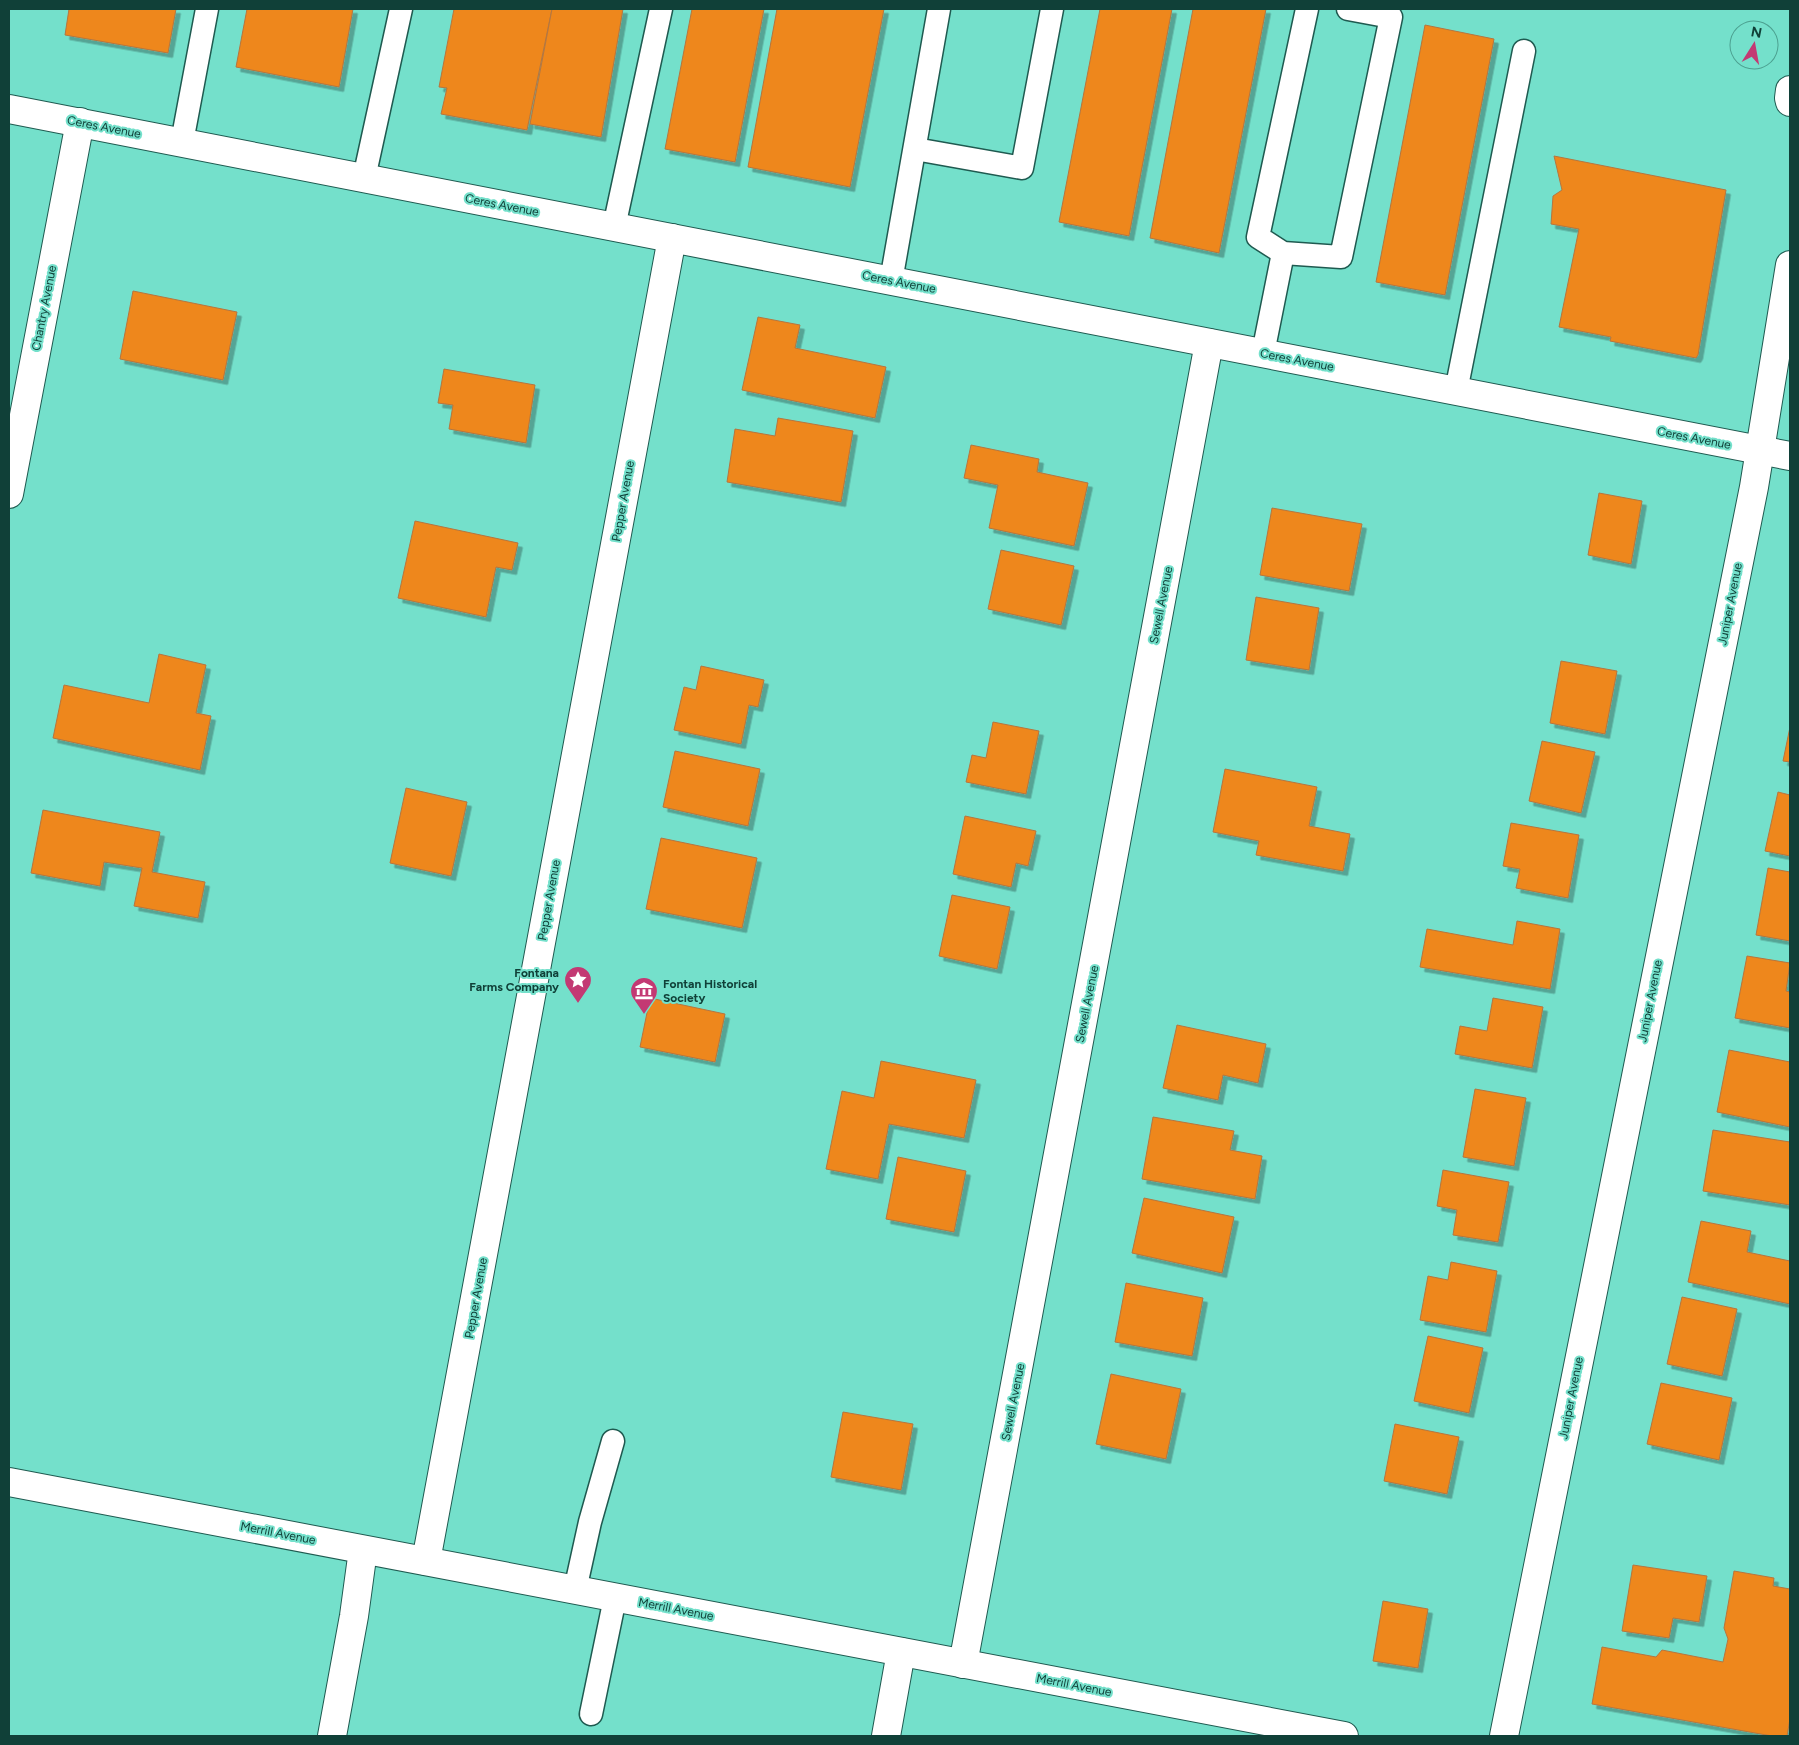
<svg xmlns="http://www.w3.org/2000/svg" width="1799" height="1745" font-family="Figtree,sans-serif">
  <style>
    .building { fill: #ee871a; stroke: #b57540; filter: url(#shadow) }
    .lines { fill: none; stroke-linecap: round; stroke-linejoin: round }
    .lane-casing { stroke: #1f5a50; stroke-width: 25 }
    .street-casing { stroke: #1f5a50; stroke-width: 30 }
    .secondary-casing { stroke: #1f5a50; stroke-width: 30 }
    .lane { stroke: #fff; stroke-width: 22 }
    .street { stroke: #fff; stroke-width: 28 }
    .secondary { stroke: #fff; stroke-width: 28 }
    .labels { text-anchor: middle; stroke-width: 4; stroke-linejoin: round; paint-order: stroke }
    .street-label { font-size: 12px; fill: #104038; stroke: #74e0cb }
    .poi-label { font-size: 12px; font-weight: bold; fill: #104038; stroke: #74e0cb; text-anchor: end }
  </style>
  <defs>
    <filter id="shadow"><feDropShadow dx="4.5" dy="4.5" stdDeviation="0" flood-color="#0004"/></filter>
  </defs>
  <rect width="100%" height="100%" fill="#74e0cb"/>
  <g class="building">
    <polygon points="69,9 176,9 168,53 65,35"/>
    <polygon points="247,9 353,9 339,87 236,67"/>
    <polygon points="454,9 552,9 527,130 441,114 447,88 439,87"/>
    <polygon points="552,9 623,9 601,137 530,124"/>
    <polygon points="692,9 764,9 735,162 665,149"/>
    <polygon points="777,9 884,9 850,187 748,167"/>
    <polygon points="1100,9 1172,9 1129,236 1059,222"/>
    <polygon points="1193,9 1266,9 1219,253 1150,238"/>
    <polygon points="1425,25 1494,39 1445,295 1376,282"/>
    <polygon points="1554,156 1726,190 1698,355 1696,358 1610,341 1611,337 1559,327 1579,229 1551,224 1553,196 1562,190"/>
    <polygon points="133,291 237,312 223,380 120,359"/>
    <polygon points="758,317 800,325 795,348 886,367 875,418 742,390"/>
    <polygon points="444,369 535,385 526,443 449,429 453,405 438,403"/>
    <polygon points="778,418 853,431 841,502 727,482 735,429 775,436"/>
    <polygon points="971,445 1039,459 1037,472 1088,483 1074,546 989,528 998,485 964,478"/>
    <polygon points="1599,493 1642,501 1631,564 1588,555"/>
    <polygon points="1272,508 1362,524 1349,591 1260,575"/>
    <polygon points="415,521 518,543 512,570 496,567 486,617 398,598"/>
    <polygon points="1001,550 1074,566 1061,625 988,609"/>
    <polygon points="1256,597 1319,608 1309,670 1246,660"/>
    <polygon points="159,654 206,665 196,713 211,716 200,770 53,738 64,685 149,703"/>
    <polygon points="1561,661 1617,671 1605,734 1550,723"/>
    <polygon points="701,666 764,680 758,707 749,705 741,744 674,730 684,687 696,690"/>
    <polygon points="993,722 1039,731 1026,794 966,782 972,755 986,758"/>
    <polygon points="1790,727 1790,762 1783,761"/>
    <polygon points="1542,741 1595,752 1581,813 1529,801"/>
    <polygon points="675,751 760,769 748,826 663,807"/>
    <polygon points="1225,769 1317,787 1309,826 1350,834 1343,871 1256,855 1259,841 1213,832"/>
    <polygon points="406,788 467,802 451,876 390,863"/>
    <polygon points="1778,792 1790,795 1790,856 1765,851"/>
    <polygon points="43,810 160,832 152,872 205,882 198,918 134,906 142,868 104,862 100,886 31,873"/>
    <polygon points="965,816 1036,831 1028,866 1016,863 1011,887 953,874"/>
    <polygon points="1511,823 1579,835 1568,898 1516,888 1520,869 1503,866"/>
    <polygon points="661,838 757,858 742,928 646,909"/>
    <polygon points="1768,868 1790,872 1790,941 1756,935"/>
    <polygon points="952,895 1010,907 997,969 939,956"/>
    <polygon points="1517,921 1560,929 1550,989 1420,967 1427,929 1513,945"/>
    <polygon points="1747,956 1790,963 1786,991 1790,992 1790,1028 1735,1018"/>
    <polygon points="650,998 725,1014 715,1062 640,1047"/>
    <polygon points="1493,998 1543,1007 1532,1068 1455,1054 1460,1026 1487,1031"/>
    <polygon points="1177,1025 1266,1044 1258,1083 1223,1075 1218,1100 1163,1088"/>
    <polygon points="1729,1050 1790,1062 1790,1127 1717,1112"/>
    <polygon points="881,1061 976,1080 964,1138 889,1124 878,1179 826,1169 842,1091 874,1098"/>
    <polygon points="1475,1089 1526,1098 1514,1166 1463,1157"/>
    <polygon points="1153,1117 1234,1131 1230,1150 1262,1156 1255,1199 1142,1179"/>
    <polygon points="1713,1130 1790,1142 1790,1205 1703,1191"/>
    <polygon points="898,1157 966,1171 954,1232 886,1219"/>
    <polygon points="1443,1170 1509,1182 1498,1242 1453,1235 1457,1210 1437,1206"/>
    <polygon points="1144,1198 1234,1217 1222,1273 1132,1253"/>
    <polygon points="1701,1221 1751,1231 1747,1252 1790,1261 1790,1304 1688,1282"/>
    <polygon points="1451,1262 1497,1271 1486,1332 1420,1320 1428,1276 1448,1280"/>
    <polygon points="1126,1283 1203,1298 1192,1356 1115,1342"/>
    <polygon points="1682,1297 1737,1309 1722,1376 1667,1364"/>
    <polygon points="1428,1336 1483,1348 1469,1413 1414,1401"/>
    <polygon points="1111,1374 1181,1389 1166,1459 1096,1444"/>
    <polygon points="1661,1383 1732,1398 1719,1460 1647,1444"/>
    <polygon points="843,1412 913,1424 901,1490 831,1477"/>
    <polygon points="1395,1424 1459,1437 1447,1494 1384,1481"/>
    <polygon points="1633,1565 1707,1576 1699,1622 1673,1618 1669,1638 1622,1631"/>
    <polygon points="1734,1571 1774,1578 1773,1586 1790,1589 1790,1719 1787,1736 1772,1736 1592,1704 1602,1647 1656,1657 1662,1650 1723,1662 1728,1639 1724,1628"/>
    <polygon points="1383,1601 1428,1609 1418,1668 1373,1661"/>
  </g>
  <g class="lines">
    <defs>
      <g id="lane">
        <polyline points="1307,9 1258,237 1283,253 1341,257 1391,17 1348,9"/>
        <polyline points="182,142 207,9"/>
        <polyline points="915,149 1022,168 1052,9"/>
        <polyline points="364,178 401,9"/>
        <polyline points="614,227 661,9"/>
        <polyline points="891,281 939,9"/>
        <polyline points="1263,353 1283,253"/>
        <polyline points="1456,391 1524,51"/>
        <polyline points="575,1590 590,1522 613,1441"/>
        <polyline points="591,1714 615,1598"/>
      </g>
      <g id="street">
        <polyline points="9,109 1790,456"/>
        <polyline points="9,494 80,122"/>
        <polyline points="426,1561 672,238"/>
        <polyline points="963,1664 1209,343"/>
        <polyline points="332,1736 354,1616 363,1550"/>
        <polyline points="886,1736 901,1652"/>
      </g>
      <g id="secondary">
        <polyline points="1790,90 1789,98 1790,102"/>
        <polyline points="9,1482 1344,1736"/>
        <polyline points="1504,1736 1754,487 1790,265"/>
      </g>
    </defs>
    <use href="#lane" class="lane-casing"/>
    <use href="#street" class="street-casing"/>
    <use href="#secondary" class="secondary-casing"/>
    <use href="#lane" class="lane"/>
    <use href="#street" class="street"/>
    <use href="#secondary" class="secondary"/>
  </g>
  <defs>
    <symbol id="sight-pin" viewBox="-11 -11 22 30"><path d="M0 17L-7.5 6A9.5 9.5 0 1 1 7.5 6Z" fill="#c33973" stroke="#74e0cb"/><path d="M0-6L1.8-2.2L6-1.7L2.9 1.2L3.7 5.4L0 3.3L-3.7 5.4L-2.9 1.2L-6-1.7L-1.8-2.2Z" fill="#fff"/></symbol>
    <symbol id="museum-pin" viewBox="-11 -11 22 30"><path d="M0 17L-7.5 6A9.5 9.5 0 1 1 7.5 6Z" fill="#c33973" stroke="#74e0cb"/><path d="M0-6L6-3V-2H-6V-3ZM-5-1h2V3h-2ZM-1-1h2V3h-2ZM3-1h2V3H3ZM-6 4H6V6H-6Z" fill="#fff"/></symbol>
  </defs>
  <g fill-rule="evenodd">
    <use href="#sight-pin" x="562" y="964" width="32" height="43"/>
    <use href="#museum-pin" x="628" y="975" width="32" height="43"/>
  </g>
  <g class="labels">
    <g class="street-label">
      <text transform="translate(104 127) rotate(11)" y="4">Ceres Avenue</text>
      <text transform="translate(502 205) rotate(11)" y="4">Ceres Avenue</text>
      <text transform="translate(899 282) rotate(11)" y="4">Ceres Avenue</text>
      <text transform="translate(44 308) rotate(-79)" y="4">Chantry Avenue</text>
      <text transform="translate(1297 360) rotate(11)" y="4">Ceres Avenue</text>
      <text transform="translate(1694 438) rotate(11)" y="4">Ceres Avenue</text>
      <text transform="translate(623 501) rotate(-80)" y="4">Pepper Avenue</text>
      <text transform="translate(1730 604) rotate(-79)" y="4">Juniper Avenue</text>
      <text transform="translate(1161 605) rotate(-79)" y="4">Sewell Avenue</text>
      <text transform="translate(549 900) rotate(-80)" y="4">Pepper Avenue</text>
      <text transform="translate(1650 1001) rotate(-79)" y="4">Juniper Avenue</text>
      <text transform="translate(1087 1004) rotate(-79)" y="4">Sewell Avenue</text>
      <text transform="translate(476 1298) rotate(-80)" y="4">Pepper Avenue</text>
      <text transform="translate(1571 1398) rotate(-79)" y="4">Juniper Avenue</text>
      <text transform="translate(1013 1402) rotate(-79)" y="4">Sewell Avenue</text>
      <text transform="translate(278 1533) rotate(11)" y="4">Merrill Avenue</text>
      <text transform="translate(676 1609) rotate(11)" y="4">Merrill Avenue</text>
      <text transform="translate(1074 1685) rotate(11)" y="4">Merrill Avenue</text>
    </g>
    <g class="poi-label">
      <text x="559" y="977">Fontana<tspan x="559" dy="14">Farms Company</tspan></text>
      <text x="663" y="988" text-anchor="start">Fontan Historical<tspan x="663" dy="14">Society</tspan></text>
    </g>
  </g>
  <rect width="1799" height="1745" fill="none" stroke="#104038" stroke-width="20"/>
  <g transform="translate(1754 45) rotate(11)"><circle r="24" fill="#74e0cb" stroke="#4ca090"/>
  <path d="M0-4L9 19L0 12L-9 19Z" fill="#c33973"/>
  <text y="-8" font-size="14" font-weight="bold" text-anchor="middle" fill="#104038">N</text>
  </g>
</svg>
